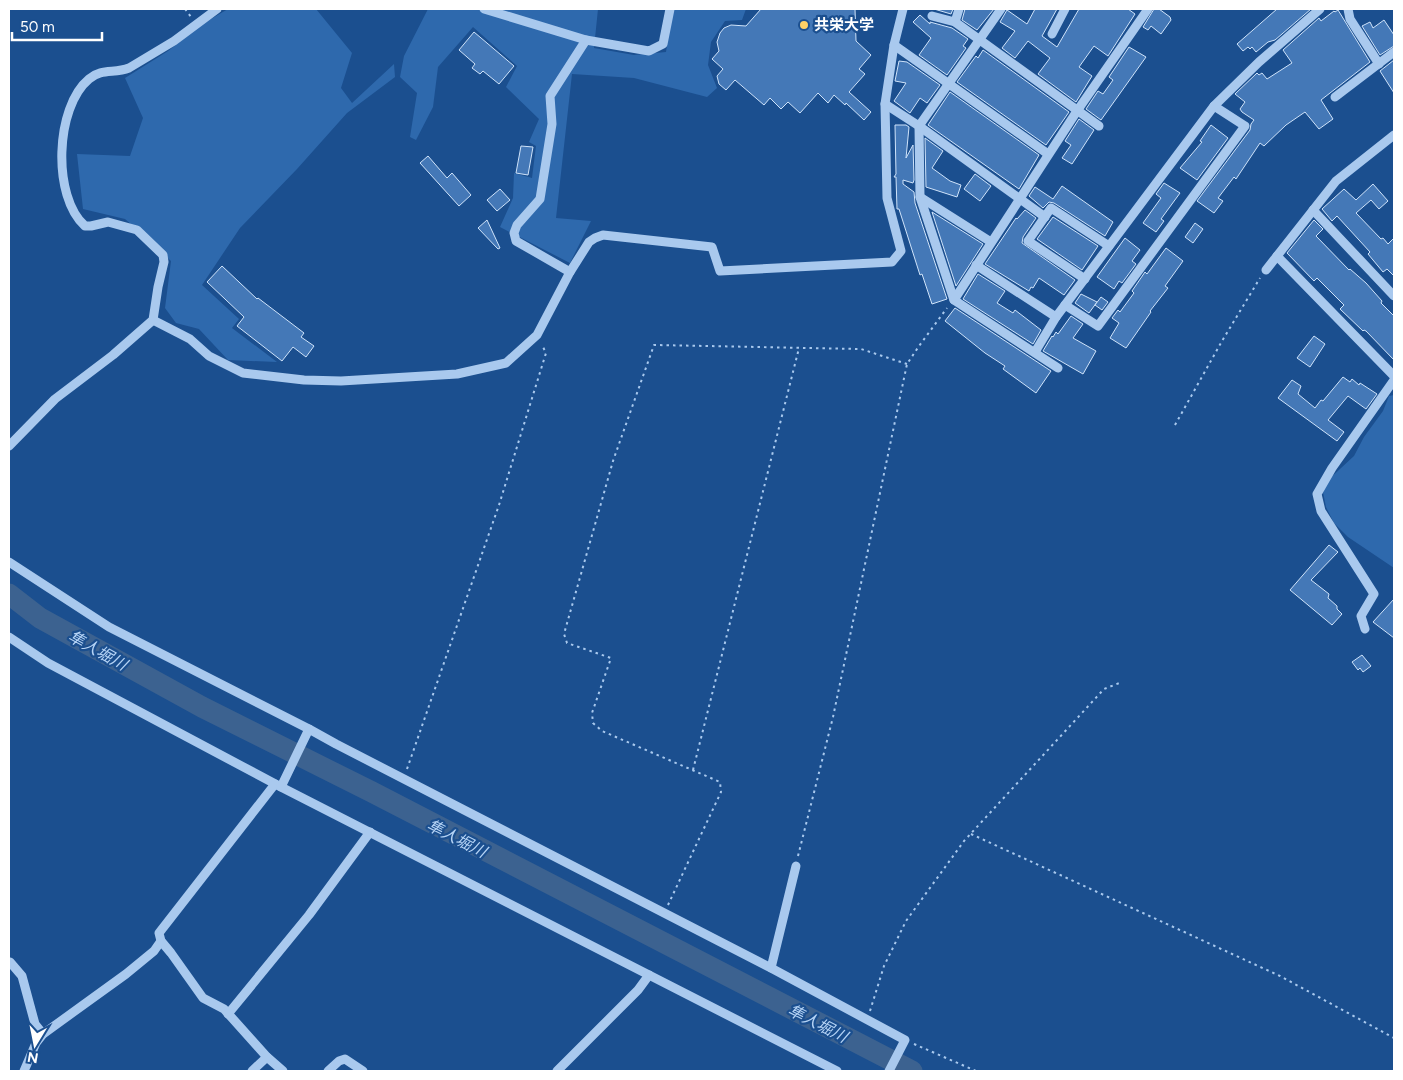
<svg xmlns="http://www.w3.org/2000/svg" width="1403" height="1080" font-family="Figtree,'Noto Sans JP',sans-serif">
  <style>
    .green { fill: #2e69ad }
    .lines { fill: none; stroke-linecap: round; stroke-linejoin: round }
    .river { stroke: #3c6290; stroke-width: 21 }
    .building { fill: #4478b7; stroke: #cfe3fa }
    .path { stroke: #a9c9ee; stroke-width: 2; stroke-dasharray: 2.5 4; stroke-linecap: butt }
    .minor { stroke: #a9c9ee; stroke-width: 9 }
    .poi-dot { fill: #ffd166; stroke: #1b4f8f; stroke-width: 2 }
    .labels { text-anchor: middle; stroke-width: 4.5; stroke-linejoin: round; paint-order: stroke }
    .poi-label { font-size: 15px; font-weight: bold; fill: #fff; stroke: #1b4f8f; text-anchor: start }
    .water-label { font-size: 16px; font-style: italic; fill: #b5d3f5; stroke: #1b4f8f }
  </style>
  <rect width="100%" height="100%" fill="#1b4f8f"/>
  <g class="green">
    <polygon points="228,9 316,9 352,53 341,88 352,103 394,64 395,77 347,113 297,169 240,228 202,285 239,319 232,328 277,362 228,360 199,329 176,323 165,308 171,261 148,239 125,219 83,209 77,154 130,156 143,118 125,78 168,51 204,23"/>
    <polygon points="428,9 598,9 594,48 634,55 666,52 672,9 746,9 742,20 725,21 711,42 708,65 717,88 707,97 634,78 572,74 556,218 591,221 570,263 500,227 513,198 514,173 532,178 536,146 529,142 539,119 506,87 517,66 473,27 438,67 433,107 416,140 410,137 417,93 400,77 404,56"/>
    <polygon points="1394,395 1394,568 1348,537 1334,523 1326,507 1323,492 1327,481 1354,456 1364,437 1383,411 1389,396"/>
  </g>
  <g class="lines">
    <polyline class="river" points="9,594 40,618 202,707 372,792 912,1071"/>
  </g>
  <g class="building">
    <polygon points="761,9 855,9 856,41 871,55 859,69 865,74 849,92 871,112 864,120 846,103 845,105 834,95 828,103 818,93 800,113 788,102 781,109 770,98 764,105 735,80 726,90 719,84 717,76 723,69 712,59 719,51 717,42 720,33 724,28 731,25 746,26"/>
    <polygon points="934,9 953,9 951,14"/>
    <polygon points="965,9 994,9 977,30 962,20"/>
    <polygon points="1035,9 1057,9 1042,36 1057,47 1079,9 1128,9 1135,14 1108,56 1094,46 1079,67 1092,76 1076,102 1038,74 1050,58 1028,41 1015,58 1002,48 1015,31 1000,22 1007,10 1027,24"/>
    <polygon points="1154,9 1159,9 1170,17 1171,20 1161,34 1151,26 1148,30 1143,27"/>
    <polygon points="1277,9 1311,9 1275,40 1268,42 1256,52 1252,47 1250,49 1248,47 1243,51 1237,44"/>
    <polygon points="1338,10 1370,62 1321,100 1333,119 1319,129 1305,112 1286,125 1264,146 1260,143 1236,179 1234,177 1218,198 1223,201 1214,213 1197,201 1250,130 1251,124 1254,120 1242,112 1240,109 1245,102 1235,94 1257,73 1259,75 1262,73 1267,79 1292,63 1283,50 1319,18 1321,21 1334,11 1335,12"/>
    <polygon points="920,15 930,24 930,22 952,28 968,39 963,46 966,48 947,75 919,55 931,38 913,22"/>
    <polygon points="1384,20 1394,35 1394,46 1380,55 1362,26 1370,22 1373,28"/>
    <polygon points="474,32 514,66 499,84 483,71 480,74 472,68 475,64 459,50"/>
    <polygon points="1129,47 1146,57 1101,120 1086,109 1098,91 1103,94 1113,80 1109,77"/>
    <polygon points="983,50 1069,112 1046,145 957,82 976,56 978,58"/>
    <polygon points="1394,60 1394,93 1380,71"/>
    <polygon points="899,61 907,62 940,85 927,103 920,98 910,113 894,101 906,83 895,81"/>
    <polygon points="950,92 1039,155 1019,189 928,125"/>
    <polygon points="1079,119 1094,130 1072,164 1062,158 1071,145 1065,141"/>
    <polygon points="895,125 906,125 909,127 906,158 913,145 914,180 913,183 903,180 903,184 914,192 915,203 947,299 932,304 922,274 920,275 899,209 897,209 896,177 894,177 896,174"/>
    <polygon points="1211,125 1228,138 1197,180 1180,168 1202,142 1200,141"/>
    <polygon points="925,138 943,151 932,168 950,181 961,185 957,197 926,187"/>
    <polygon points="521,146 533,147 528,175 516,173"/>
    <polygon points="428,156 447,178 452,173 471,195 459,206 420,163"/>
    <polygon points="975,174 991,186 980,201 964,189"/>
    <polygon points="1164,183 1180,193 1161,219 1164,221 1156,232 1143,223 1161,198 1156,194"/>
    <polygon points="1373,184 1388,201 1379,209 1371,200 1356,213 1381,239 1383,238 1388,244 1394,238 1394,276 1387,269 1383,272 1368,254 1370,252 1337,216 1332,221 1322,209 1344,189 1356,200"/>
    <polygon points="1062,186 1113,222 1105,236 1054,203 1049,202 1043,208 1029,196 1035,187 1053,199"/>
    <polygon points="500,189 510,200 497,211 487,200"/>
    <polygon points="1025,210 1036,218 1023,237 1022,243 1075,280 1064,295 1039,278 1033,288 1031,287 1029,291 985,264 1016,218 1017,219"/>
    <polygon points="932,212 983,244 956,286"/>
    <polygon points="1053,217 1098,246 1082,270 1037,239"/>
    <polygon points="487,220 500,248 498,249 478,228"/>
    <polygon points="1314,220 1323,229 1316,236 1349,270 1350,269 1366,283 1382,301 1381,303 1394,316 1394,360 1366,331 1364,330 1363,331 1340,309 1344,305 1317,278 1314,281 1287,253"/>
    <polygon points="1195,223 1203,229 1193,243 1185,237"/>
    <polygon points="1125,238 1140,250 1132,261 1136,264 1122,283 1119,281 1114,289 1097,277"/>
    <polygon points="1166,248 1183,261 1165,286 1168,288 1150,311 1151,312 1126,348 1110,338 1119,323 1112,318 1118,310 1120,312 1134,293 1132,291 1145,272 1147,274"/>
    <polygon points="222,266 257,299 258,298 304,333 301,337 314,346 306,357 293,347 282,361 237,326 244,317 207,282"/>
    <polygon points="978,274 1005,291 997,303 1013,313 1015,310 1041,330 1033,344 963,299"/>
    <polygon points="1081,294 1097,302 1089,313 1075,303"/>
    <polygon points="1101,297 1108,302 1102,310 1095,305"/>
    <polygon points="955,308 1051,371 1036,393 1003,369 1005,366 985,353 945,321"/>
    <polygon points="1071,316 1083,324 1073,338 1096,351 1083,374 1043,351 1052,336 1053,337 1056,332 1058,334"/>
    <polygon points="1314,336 1325,344 1310,367 1297,358"/>
    <polygon points="1343,377 1350,382 1352,379 1359,385 1360,383 1377,394 1366,409 1348,396 1328,420 1344,432 1337,441 1278,398 1292,380 1301,386 1298,394 1315,408 1321,400 1323,401"/>
    <polygon points="1329,545 1338,552 1311,580 1329,594 1328,598 1337,606 1337,609 1342,614 1332,625 1290,590"/>
    <polygon points="1394,599 1394,638 1373,622"/>
    <polygon points="1362,655 1371,666 1363,672 1360,668 1358,670 1352,662"/>
  </g>
  <g class="lines">
    <g class="path">
      <polyline points="185,9 191,17"/>
      <polyline points="1175,425 1222,341 1260,278"/>
      <polyline points="407,769 499,505 546,353 542,345"/>
      <polyline points="693,770 799,348"/>
      <polyline points="971,834 1280,976 1394,1038"/>
      <polyline points="798,856 833,717 907,364 919,346 947,308"/>
      <polyline points="668,905 721,792 720,782 602,731 593,723 592,713 611,658 567,643 564,634 613,461 654,345 861,349 907,364"/>
      <polyline points="870,1011 884,966 906,921 964,841 1104,689 1122,682"/>
      <polyline points="914,1044 976,1071"/>
    </g>
    <g class="minor">
      <polyline points="484,9 586,40 649,51 663,44 670,9"/>
      <polyline points="1001,9 919,126 920,197 954,300 1058,368"/>
      <polyline points="1348,9 1350,19 1379,64"/>
      <polyline points="932,16 955,22 1099,126"/>
      <polyline points="955,22 959,9"/>
      <polyline points="1052,34 1065,9"/>
      <polyline points="894,45 1048,154"/>
      <polyline points="1335,97 1394,52"/>
      <polyline points="885,104 919,126 1045,217"/>
      <polyline points="920,197 991,242"/>
      <polyline points="1313,210 1394,296"/>
      <polyline points="1277,256 1394,376"/>
      <polyline points="976,265 1056,317"/>
      <polyline points="1266,270 1336,181 1394,135"/>
      <polyline points="570,272 516,241 514,233 517,225 540,199 552,124 550,96 586,40"/>
      <polyline points="1085,279 1028,241 1051,208 1109,246"/>
      <polyline points="954,300 1077,111 1148,9"/>
      <polyline points="1065,305 1098,326 1245,126 1214,106"/>
      <polyline points="153,320 190,339 209,356 243,373 304,380 341,381 457,374 506,363 537,335 570,272 589,242 595,238 603,235 712,247 720,271 892,262 901,251 887,198 885,104 894,45 903,9"/>
      <polyline points="1035,352 1056,317 1214,106 1259,62 1320,9"/>
      <path d="M9 446 55 399 113 355 153 320 158 287 164 262 163 255 137 230 108 222 91 226H85C52 197 55 107 89 79 102 68 114 74 129 68L174 41 217 9"/>
      <polyline points="9,562 109,627 309,729 336,744 771,968 905,1040 889,1071"/>
      <polyline points="1365,629 1361,616 1374,594 1321,511 1317,494 1332,468 1394,380"/>
      <polyline points="9,637 48,663 281,787 837,1071"/>
      <polyline points="275,784 159,933 161,941 171,953 203,998 224,1009 267,1057 283,1071"/>
      <polyline points="281,787 309,729"/>
      <polyline points="10,962 22,976 35,1024 43,1034"/>
      <polyline points="771,968 796,866"/>
      <polyline points="228,1014 309,915 370,832"/>
      <polyline points="24,1071 36,1043 43,1034 126,974 154,951 161,941"/>
      <polyline points="252,1071 267,1057"/>
      <polyline points="328,1071 339,1061 345,1059 363,1071"/>
      <polyline points="557,1071 638,990 649,975"/>
    </g>
  </g>
  <circle class="poi-dot" cx="804" cy="25" r="5"/>
  <g class="labels">
    <g class="poi-label">
      <text x="814" y="30">共栄大学</text>
    </g>
    <g class="water-label">
      <text transform="translate(98 650) rotate(29)" y="6">隼人堀川</text>
      <text transform="translate(457 838) rotate(27)" y="6">隼人堀川</text>
      <text transform="translate(818 1023) rotate(27)" y="6">隼人堀川</text>
    </g>
  </g>
  <rect width="1403" height="1080" fill="none" stroke="#ffffff" stroke-width="20"/>
  <g transform="translate(35 1045) rotate(190)" stroke="#1b4f8f" stroke-width="4" paint-order="stroke">
  <path d="M0-4L9 19L0 12L-9 19Z" fill="#ffffff"/>
  <text y="-8" font-size="14" font-weight="bold" text-anchor="middle" fill="#ffffff">N</text>
  </g>
  <path d="M12 32v8h90v-8" fill="none" stroke="#ffffff" stroke-width="2.5"/>
  <text x="20" y="32" font-size="15" fill="#ffffff" stroke="#1b4f8f" stroke-width="4" paint-order="stroke">50 m</text>
</svg>
